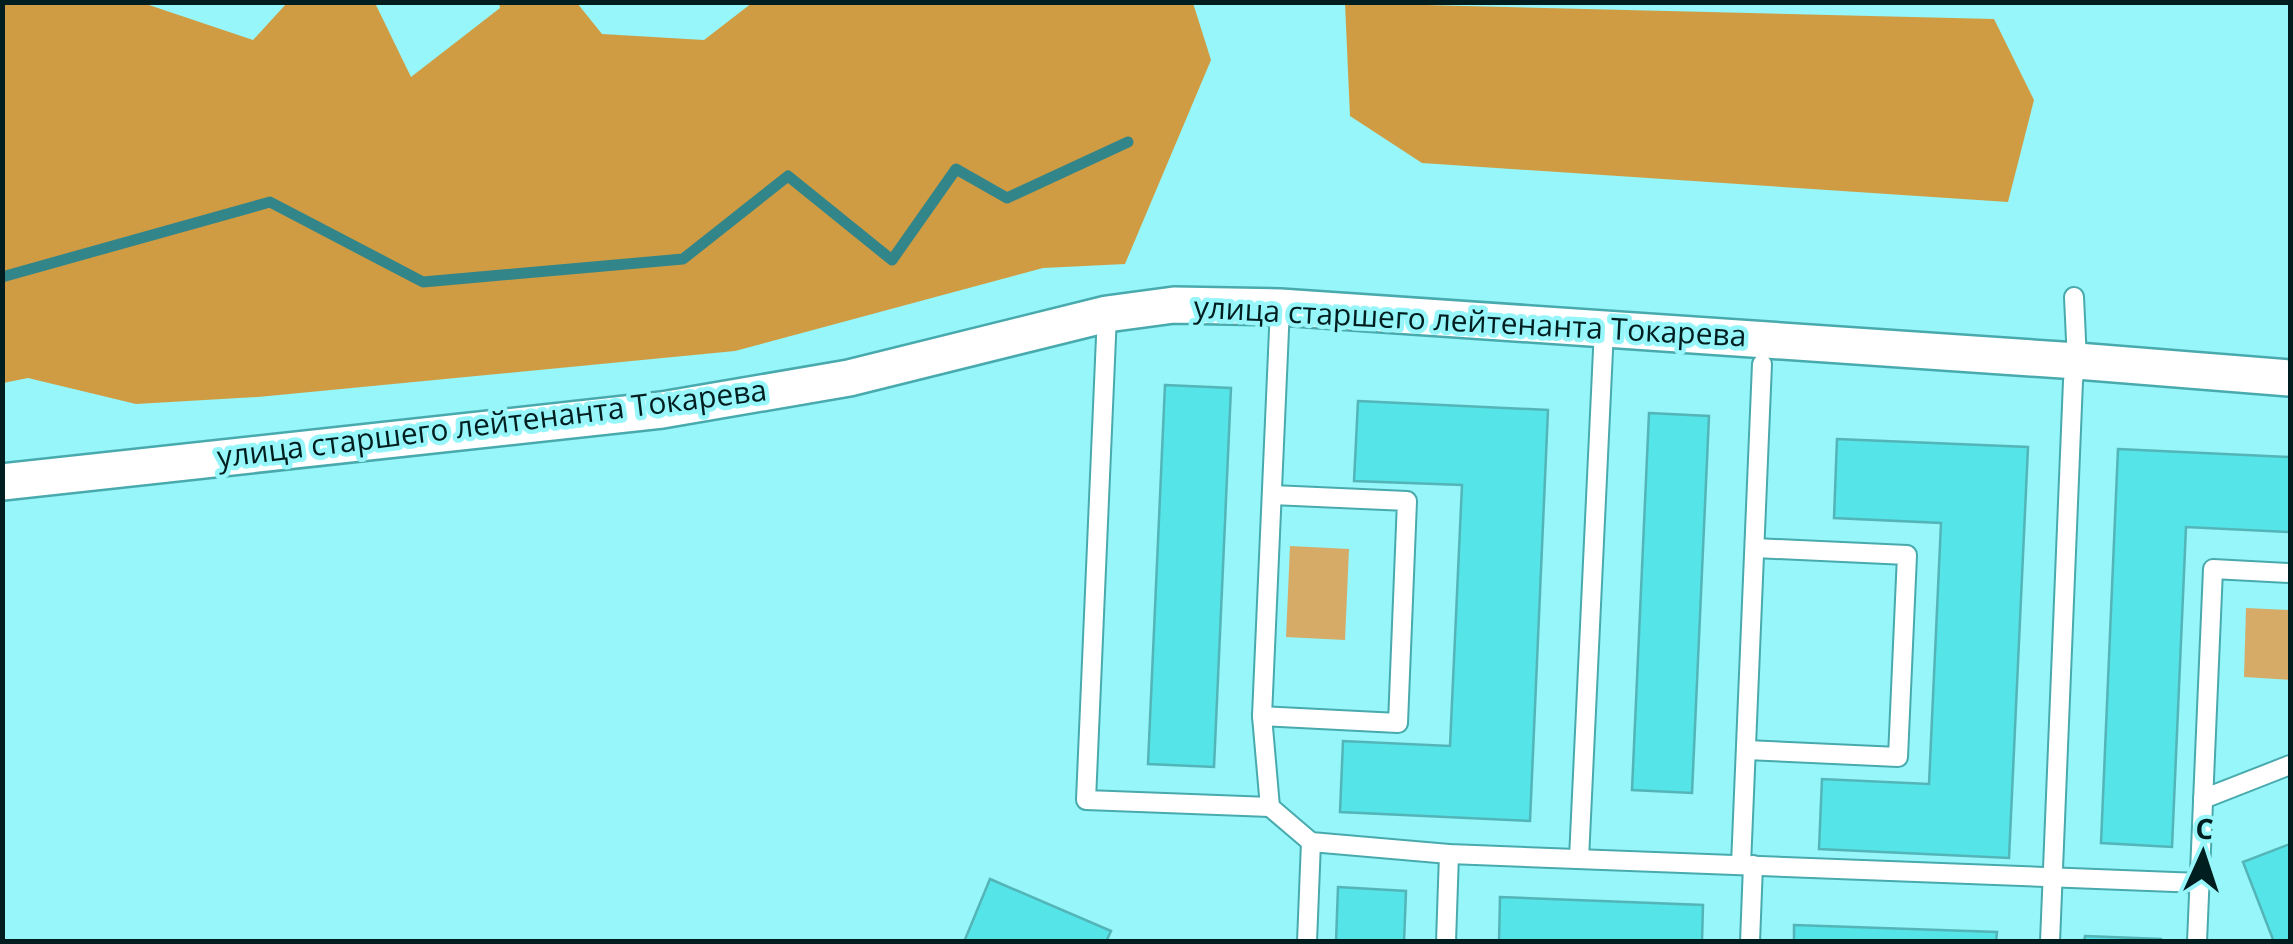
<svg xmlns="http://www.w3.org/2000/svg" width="2293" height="944" font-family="'Open Sans',sans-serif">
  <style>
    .green { fill: #d6ab68 }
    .forest { fill: #d09c43 }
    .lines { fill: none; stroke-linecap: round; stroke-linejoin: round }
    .stream { stroke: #328689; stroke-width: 11 }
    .building { fill: #55e5e9; stroke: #53b5b8; stroke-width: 2.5 }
    .service-casing { stroke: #48aaad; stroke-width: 22 }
    .minor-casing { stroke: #48aaad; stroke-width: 40 }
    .service { stroke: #fff; stroke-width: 18 }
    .minor { stroke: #fff; stroke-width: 35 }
    .labels { text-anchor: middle; stroke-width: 9; stroke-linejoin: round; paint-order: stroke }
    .street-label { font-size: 30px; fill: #001e1f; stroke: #96f6f9 }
  </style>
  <rect width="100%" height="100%" fill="#96f6f9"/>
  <g class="green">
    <polygon points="1290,546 1349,549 1345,640 1286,637"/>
    <polygon points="2246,608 2290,610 2290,680 2244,677"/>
  </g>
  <g class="forest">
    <polygon points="1193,3 1211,60 1125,264 1043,268 735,351 258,397 136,404 28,378 3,383 3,3 143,3 253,40 287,3 375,3 411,77 500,8 499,3 577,3 602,34 704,40 752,3"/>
    <polygon points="1345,3 1994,19 2034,100 2008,202 1422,163 1350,116"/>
  </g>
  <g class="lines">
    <polyline class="stream" points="2,277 270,202 423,282 683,259 788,176 892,260 956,169 1007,198 1128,142"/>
  </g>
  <g class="building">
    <polygon points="1165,385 1231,388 1214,767 1148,764"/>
    <polygon points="1358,401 1548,410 1530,821 1340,812 1343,741 1450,746 1462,485 1354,481"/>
    <polygon points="1649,413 1709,416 1692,793 1632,790"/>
    <polygon points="1837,439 2028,447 2009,858 1819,849 1822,779 1929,784 1941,523 1834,518"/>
    <polygon points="2118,449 2290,457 2290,532 2186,527 2172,847 2101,843"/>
    <polygon points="2290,844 2290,942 2274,942 2243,862"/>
    <polygon points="990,879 1111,931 1106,942 964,942"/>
    <polygon points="1338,887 1406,891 1404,942 1336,942"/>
    <polygon points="1500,897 1703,905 1702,942 1499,942"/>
    <polygon points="1794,925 1997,932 1996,942 1794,942"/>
    <polygon points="2085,936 2161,939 2161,942 2084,942"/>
  </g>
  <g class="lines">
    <defs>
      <g id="service">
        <polyline points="1107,314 1086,800 1270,807 1262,716 1280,307"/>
        <polyline points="1262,716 1398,723 1407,501 1272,495"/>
        <polyline points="1746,750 1898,757 1907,555 1755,548"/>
        <polyline points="2203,799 2290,765"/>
        <polyline points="1270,807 1311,842 1449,854 2200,883"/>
        <polyline points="1579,859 1604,329"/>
        <polyline points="1741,865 1762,364"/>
        <polyline points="1307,942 1311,842"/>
        <polyline points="1446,942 1449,854"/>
        <polyline points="1750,942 1753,865"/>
        <polyline points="2050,942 2073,381 2077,361 2074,297"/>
        <polyline points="2197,942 2213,569 2290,573"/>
      </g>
      <polyline id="minor" points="2,482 662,410 849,378 1107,314 1174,305 1280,307 2077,361 2290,378"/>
    </defs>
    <use href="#service" class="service-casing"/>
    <use href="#minor" class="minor-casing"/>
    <use href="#service" class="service"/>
    <use href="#minor" class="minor"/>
  </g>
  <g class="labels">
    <g class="street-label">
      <text transform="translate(1470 322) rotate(3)" y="10">улица старшего лейтенанта Токарева</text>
      <text transform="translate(492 424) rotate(-7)" y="10">улица старшего лейтенанта Токарева</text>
    </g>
  </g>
  <rect width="2293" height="944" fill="none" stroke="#001e1f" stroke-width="10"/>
  <g transform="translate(2203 854) rotate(3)" stroke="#96f6f9" stroke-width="8" paint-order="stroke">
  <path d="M0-8L18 38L0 25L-18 38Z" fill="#001e1f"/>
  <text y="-15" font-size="28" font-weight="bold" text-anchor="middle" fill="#001e1f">С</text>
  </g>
</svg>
